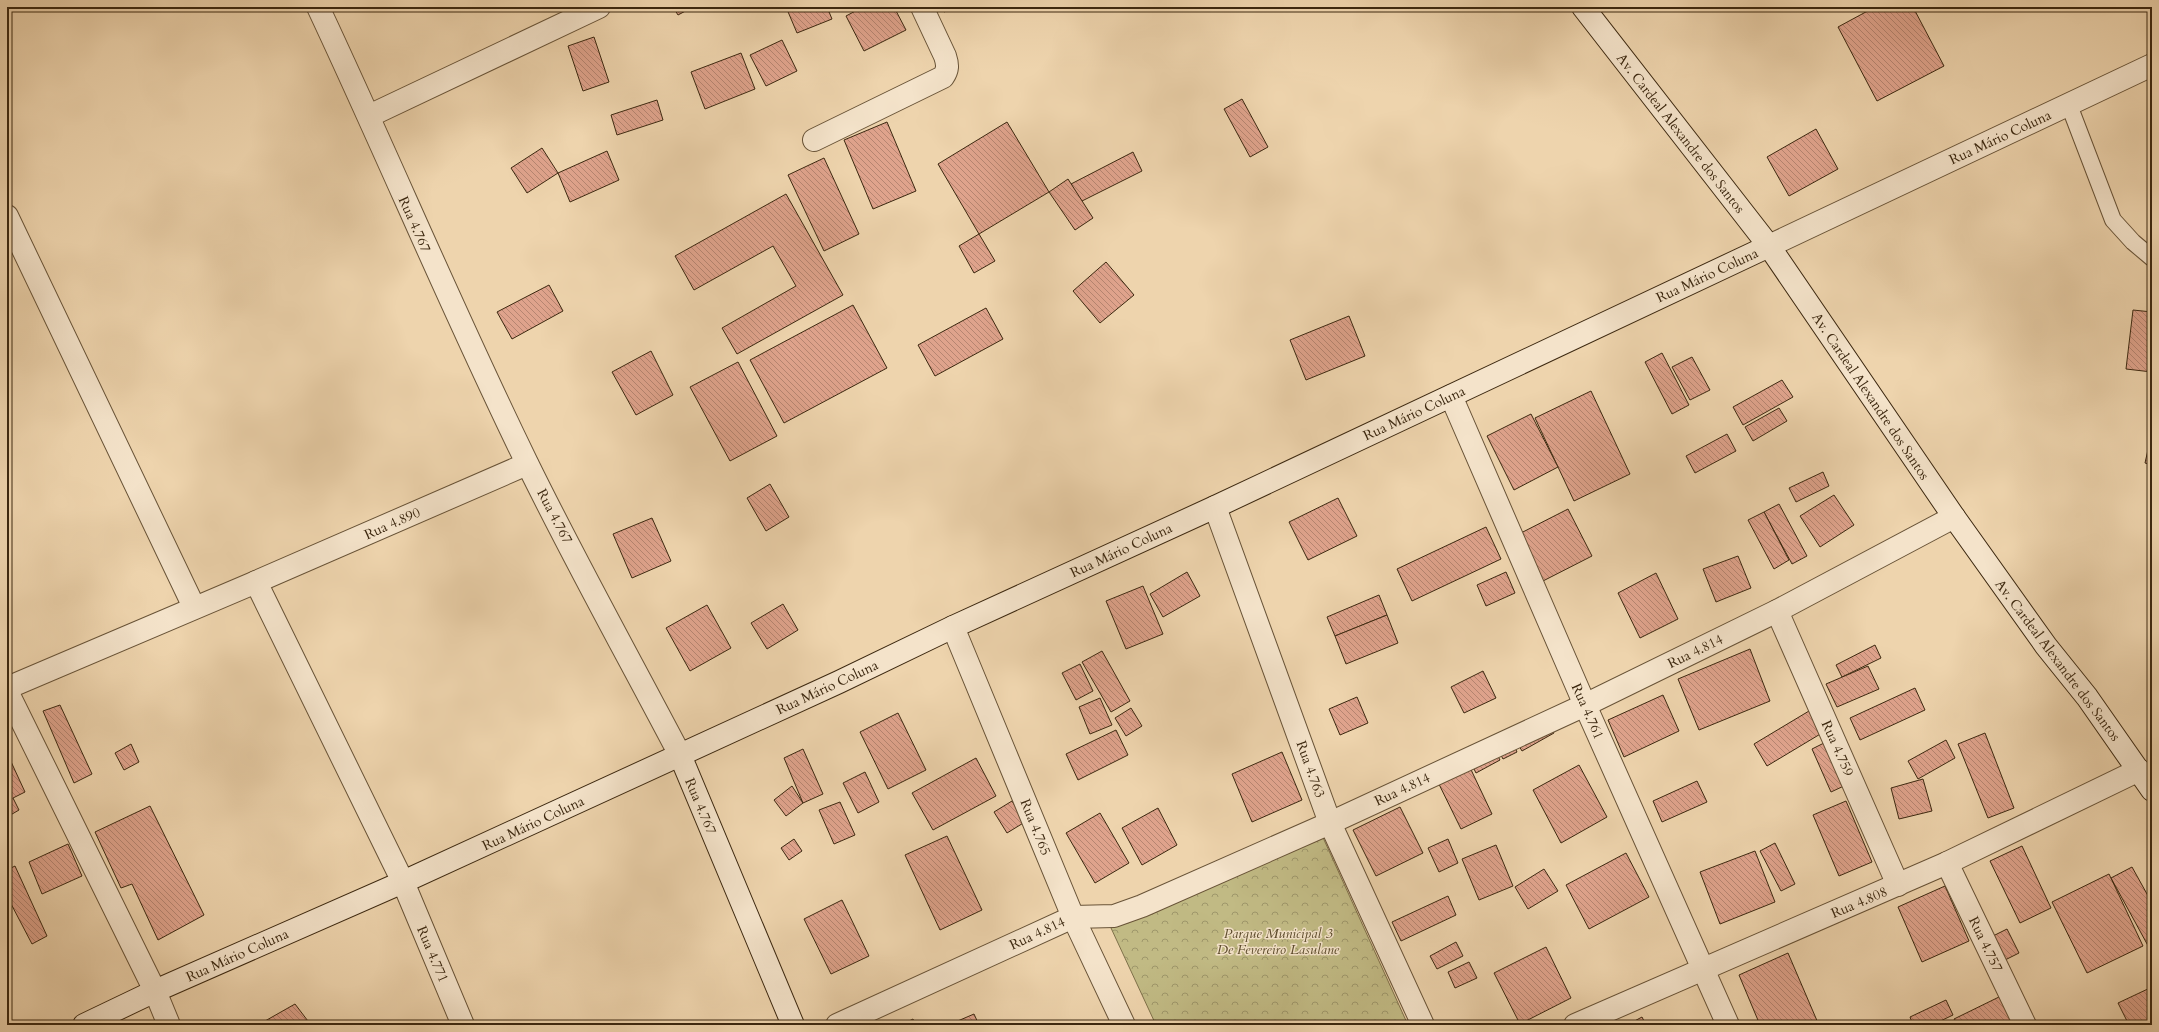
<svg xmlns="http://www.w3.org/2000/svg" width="2159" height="1032" font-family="Cardo,serif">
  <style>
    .park { fill: url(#park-crowns); stroke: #7e714a }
    .building { fill: url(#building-back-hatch); stroke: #3c2810 }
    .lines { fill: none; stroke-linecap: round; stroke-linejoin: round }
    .lane-casing { stroke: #685337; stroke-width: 18 }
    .street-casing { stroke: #685337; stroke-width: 24 }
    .secondary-casing { stroke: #3c2810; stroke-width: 24 }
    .lane { stroke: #f4e3ca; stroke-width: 16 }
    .street { stroke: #f4e3ca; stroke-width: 22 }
    .secondary { stroke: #f4e3ca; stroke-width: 22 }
    .labels { text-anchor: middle; stroke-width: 3; stroke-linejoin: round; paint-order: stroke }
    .street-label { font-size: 14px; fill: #3c2810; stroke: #f4e3ca }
    .park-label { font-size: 14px; font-style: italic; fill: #5d4c2d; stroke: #f4e3ca }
  </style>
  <defs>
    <pattern id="park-crowns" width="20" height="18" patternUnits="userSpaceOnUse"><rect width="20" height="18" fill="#c1ba84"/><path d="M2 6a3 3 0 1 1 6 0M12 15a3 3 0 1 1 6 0" fill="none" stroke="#9e976b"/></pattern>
    <pattern id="building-back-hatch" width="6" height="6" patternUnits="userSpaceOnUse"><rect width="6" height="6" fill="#dfa38c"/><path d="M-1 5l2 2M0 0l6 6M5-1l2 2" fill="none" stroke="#b68571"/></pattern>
  </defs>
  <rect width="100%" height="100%" fill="#eed4ad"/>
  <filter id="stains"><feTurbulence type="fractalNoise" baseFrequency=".005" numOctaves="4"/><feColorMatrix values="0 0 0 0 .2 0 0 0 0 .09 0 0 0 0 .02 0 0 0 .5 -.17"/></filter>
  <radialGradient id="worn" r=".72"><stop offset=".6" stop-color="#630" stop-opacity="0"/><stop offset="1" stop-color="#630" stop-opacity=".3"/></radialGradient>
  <polygon class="park" points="1320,831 1408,1025 1156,1025 1111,928"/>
  <g class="building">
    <polygon points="673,7 693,7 678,15"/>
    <polygon points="786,7 827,7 832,19 797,33"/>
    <polygon points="863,7 894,7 906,30 864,51 846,16"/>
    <polygon points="941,7 954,7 944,12"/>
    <polygon points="1875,7 1913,7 1944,66 1877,101 1838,27"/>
    <polygon points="594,37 609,82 583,91 568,46"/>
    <polygon points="782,40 797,71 766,86 750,55"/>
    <polygon points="741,53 755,89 705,109 691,72"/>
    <polygon points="1242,99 1268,147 1250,157 1224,109"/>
    <polygon points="657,100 663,120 617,135 611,115"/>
    <polygon points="887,122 916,191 873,209 844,140"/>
    <polygon points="1007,122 1049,192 979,234 938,164"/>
    <polygon points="1816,129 1838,169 1789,196 1767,157"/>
    <polygon points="542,148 558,173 527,193 511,168"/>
    <polygon points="607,151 619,180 570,202 558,173"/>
    <polygon points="1133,152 1142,171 1080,202 1071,184"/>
    <polygon points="824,158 859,234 824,251 788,175"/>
    <polygon points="1068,179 1093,218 1075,230 1049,192"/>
    <polygon points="786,194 843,295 737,354 722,328 796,286 773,246 694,290 675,256"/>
    <polygon points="979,234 995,261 974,273 959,246"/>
    <polygon points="1106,262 1134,295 1100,323 1073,291"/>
    <polygon points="549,285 563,311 512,339 497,312"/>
    <polygon points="853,305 887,368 784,423 750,360"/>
    <polygon points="986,308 1003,339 935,376 918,345"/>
    <polygon points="2133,310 2152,312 2152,372 2126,369"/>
    <polygon points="1349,316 1365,356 1306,380 1290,340"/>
    <polygon points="651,351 673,395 636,415 612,372"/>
    <polygon points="1662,353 1689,405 1672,414 1645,362"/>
    <polygon points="1692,357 1710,390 1690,400 1672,367"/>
    <polygon points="738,362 777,436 730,461 690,387"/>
    <polygon points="1782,380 1793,397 1743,425 1733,407"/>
    <polygon points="1591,391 1630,474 1574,501 1535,418"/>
    <polygon points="1779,408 1787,421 1753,441 1745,427"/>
    <polygon points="1531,414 1558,467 1514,490 1487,436"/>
    <polygon points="2152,432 2152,465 2145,463"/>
    <polygon points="1727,434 1736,451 1695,473 1686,456"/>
    <polygon points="1823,472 1829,486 1796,502 1789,488"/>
    <polygon points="770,484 789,517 766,531 747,498"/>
    <polygon points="1834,495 1854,525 1820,547 1800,516"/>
    <polygon points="1338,498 1357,536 1308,560 1289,522"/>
    <polygon points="1779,504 1807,556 1792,564 1764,512"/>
    <polygon points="1568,509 1592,556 1541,582 1517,535"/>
    <polygon points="1764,512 1789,560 1774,569 1748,520"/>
    <polygon points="652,518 671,561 632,578 613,534"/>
    <polygon points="1486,527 1501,559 1412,601 1397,569"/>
    <polygon points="1738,556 1751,588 1716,602 1703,569"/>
    <polygon points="1187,572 1200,596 1163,617 1150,594"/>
    <polygon points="1506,572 1515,593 1486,606 1477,585"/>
    <polygon points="1656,573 1678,619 1640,638 1618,593"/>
    <polygon points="1143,586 1163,634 1126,649 1106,601"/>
    <polygon points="1379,595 1387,615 1335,636 1327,617"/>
    <polygon points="783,604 798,630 767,649 751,623"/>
    <polygon points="707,605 731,648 690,671 666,628"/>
    <polygon points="1387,615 1398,643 1346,664 1335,636"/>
    <polygon points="1875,645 1881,658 1842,677 1836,665"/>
    <polygon points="1750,649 1770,701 1699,730 1678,679"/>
    <polygon points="1102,651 1130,701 1111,712 1082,662"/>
    <polygon points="1080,664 1093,691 1076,700 1062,673"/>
    <polygon points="1868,666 1879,689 1837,707 1826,684"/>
    <polygon points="1483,671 1496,698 1464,713 1451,687"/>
    <polygon points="1915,688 1925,710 1860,740 1850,718"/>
    <polygon points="1663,695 1679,731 1624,757 1608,720"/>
    <polygon points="1357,697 1368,723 1340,735 1329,709"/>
    <polygon points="1100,698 1112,725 1090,734 1079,707"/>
    <polygon points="60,705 92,774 74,783 43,711"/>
    <polygon points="1131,708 1142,726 1126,736 1115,718"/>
    <polygon points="1809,711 1822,733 1767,766 1754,744"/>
    <polygon points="898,713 926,770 888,789 860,732"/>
    <polygon points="1547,722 1554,733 1522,751 1515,739"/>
    <polygon points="1116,730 1128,755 1078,780 1066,754"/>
    <polygon points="1985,733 2014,808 1988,818 1958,744"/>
    <polygon points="1511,739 1517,752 1503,759 1496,746"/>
    <polygon points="1946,740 1955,758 1918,779 1908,761"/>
    <polygon points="1826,742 1846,785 1831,792 1812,749"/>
    <polygon points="131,744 139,762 124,770 115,753"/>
    <polygon points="1493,747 1500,760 1476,773 1469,759"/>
    <polygon points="803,749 823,794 803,803 784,758"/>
    <polygon points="1282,752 1302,800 1252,822 1232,774"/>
    <polygon points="7,753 25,792 13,798 19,810 7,817"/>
    <polygon points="1465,757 1492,814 1461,829 1433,772"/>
    <polygon points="976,758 996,796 933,830 912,793"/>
    <polygon points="1579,765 1607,817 1561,843 1533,790"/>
    <polygon points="865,772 879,802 858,813 843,783"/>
    <polygon points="1923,779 1932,811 1899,819 1891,788"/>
    <polygon points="1697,781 1707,802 1662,822 1653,801"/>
    <polygon points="792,786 803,803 786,816 774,800"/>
    <polygon points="1012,801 1025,822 1007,833 994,812"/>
    <polygon points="1846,801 1872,862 1839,876 1813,815"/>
    <polygon points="840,802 855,835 834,844 819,810"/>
    <polygon points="150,806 204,915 158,940 132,884 121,888 95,832"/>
    <polygon points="1400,807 1423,853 1376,876 1353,830"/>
    <polygon points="1158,808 1177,845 1142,865 1122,828"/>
    <polygon points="1100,813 1129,863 1095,883 1066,833"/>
    <polygon points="947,836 982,910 940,930 905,855"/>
    <polygon points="794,839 802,851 789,860 781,848"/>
    <polygon points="1448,839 1458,863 1439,872 1428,848"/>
    <polygon points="1775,843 1795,884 1781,891 1760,851"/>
    <polygon points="68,844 82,876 42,894 29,862"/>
    <polygon points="1496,845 1513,886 1479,900 1462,859"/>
    <polygon points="2022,846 2051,908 2020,923 1990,861"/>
    <polygon points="1755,851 1775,902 1720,924 1700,872"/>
    <polygon points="1626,853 1649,897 1589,929 1566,885"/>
    <polygon points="15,866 47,936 32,944 9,900 7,901 7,870"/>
    <polygon points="2132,867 2152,903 2152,953 2111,878"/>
    <polygon points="1544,869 1558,891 1528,909 1515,887"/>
    <polygon points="2109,874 2143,946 2087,973 2052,902"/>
    <polygon points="1945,886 1969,941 1922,962 1898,907"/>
    <polygon points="1448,896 1456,915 1401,941 1392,922"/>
    <polygon points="842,900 869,956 831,974 804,919"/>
    <polygon points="2007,929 2019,953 2005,960 1993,936"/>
    <polygon points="1456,942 1463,956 1437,969 1430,956"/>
    <polygon points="1546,947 1571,998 1520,1024 1494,973"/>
    <polygon points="1788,953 1818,1023 1814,1025 1760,1025 1739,975"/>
    <polygon points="1469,962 1477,978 1455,988 1448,972"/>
    <polygon points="2152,987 2152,1025 2129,1025 2118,1003"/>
    <polygon points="2001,996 2014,1025 1957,1025 1954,1019"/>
    <polygon points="1946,1000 1953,1015 1932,1025 1913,1025 1910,1017"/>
    <polygon points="295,1004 311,1025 258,1025"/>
    <polygon points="974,1014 979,1025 954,1025 953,1023"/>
    <polygon points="1642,1017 1646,1025 1627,1025"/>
    <polygon points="913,1019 916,1025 901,1025"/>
  </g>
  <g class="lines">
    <defs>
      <polyline id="lane" points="2069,105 2113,220 2133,242 2152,258"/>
      <g id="street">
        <path d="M318 7C389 158 453 312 527 463 575 561 629 658 680 755"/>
        <polyline points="369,116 599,7"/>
        <path d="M814 140 943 77C948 70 948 65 945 56L922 7"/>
        <polyline points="7,216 194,607"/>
        <polyline points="1769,246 2152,65"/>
        <polyline points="1451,396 1585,705 1728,1025"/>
        <polyline points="1215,507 1330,823 1423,1025"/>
        <polyline points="256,582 403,882 463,1025"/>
        <polyline points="1777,611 1898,885"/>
        <polyline points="953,627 1073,917 1124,1025"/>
        <polyline points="7,688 256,582 527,464"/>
        <polyline points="7,691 155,991 169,1025"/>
        <polyline points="1947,863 2025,1025"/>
        <polyline points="837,1025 1073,917 1114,916 1142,906 1330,823 1585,705 1777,611 1954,517"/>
        <polyline points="1575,1025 1947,863 2139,770"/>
      </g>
      <g id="secondary">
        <polyline points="1583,7 1769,246 1954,517 2046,646 2087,697 2152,790"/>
        <polyline points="680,755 793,1025"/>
        <polyline points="84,1025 155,991 403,882 839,682 953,627 1215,507 1769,246"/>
      </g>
    </defs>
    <use href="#lane" class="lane-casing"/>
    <use href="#street" class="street-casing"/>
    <use href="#secondary" class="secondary-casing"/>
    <use href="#lane" class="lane"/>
    <use href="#street" class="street"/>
    <use href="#secondary" class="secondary"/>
  </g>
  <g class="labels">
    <g class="street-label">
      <text transform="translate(1681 133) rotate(52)" y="5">Av. Cardeal Alexandre dos Santos</text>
      <text transform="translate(2000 137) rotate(-25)" y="5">Rua Mário Coluna</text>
      <text transform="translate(415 224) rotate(66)" y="5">Rua 4.767</text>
      <text transform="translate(1707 275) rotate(-25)" y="5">Rua Mário Coluna</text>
      <text transform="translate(1871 396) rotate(56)" y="5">Av. Cardeal Alexandre dos Santos</text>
      <text transform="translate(1414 413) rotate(-25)" y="5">Rua Mário Coluna</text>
      <text transform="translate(555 516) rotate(62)" y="5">Rua 4.767</text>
      <text transform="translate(392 523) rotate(-24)" y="5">Rua 4.890</text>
      <text transform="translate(1121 550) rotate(-25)" y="5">Rua Mário Coluna</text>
      <text transform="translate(1695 651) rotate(-26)" y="5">Rua 4.814</text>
      <text transform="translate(2058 660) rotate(53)" y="5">Av. Cardeal Alexandre dos Santos</text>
      <text transform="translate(827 687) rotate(-25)" y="5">Rua Mário Coluna</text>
      <text transform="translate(1588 711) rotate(66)" y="5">Rua 4.761</text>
      <text transform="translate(1838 748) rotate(66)" y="5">Rua 4.759</text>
      <text transform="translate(1311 769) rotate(70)" y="5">Rua 4.763</text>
      <text transform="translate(1402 789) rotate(-25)" y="5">Rua 4.814</text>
      <text transform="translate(701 806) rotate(67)" y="5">Rua 4.767</text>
      <text transform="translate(533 823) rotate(-25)" y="5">Rua Mário Coluna</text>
      <text transform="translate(1036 827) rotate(68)" y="5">Rua 4.765</text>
      <text transform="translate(1859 902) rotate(-23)" y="5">Rua 4.808</text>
      <text transform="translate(1037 933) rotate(-25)" y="5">Rua 4.814</text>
      <text transform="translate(1986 944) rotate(64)" y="5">Rua 4.757</text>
      <text transform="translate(433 954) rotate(67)" y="5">Rua 4.771</text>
      <text transform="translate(237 955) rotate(-24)" y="5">Rua Mário Coluna</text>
    </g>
    <g class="park-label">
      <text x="1278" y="938">Parque Municipal 3<tspan x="1278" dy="16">De Fevereiro Lasulane</tspan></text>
    </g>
  </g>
  <rect width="2159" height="1032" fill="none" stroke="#eed4ad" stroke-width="24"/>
  <rect x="8" y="8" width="2143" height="1016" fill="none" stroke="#3c2810" stroke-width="2"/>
  <rect x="12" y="12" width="2135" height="1008" fill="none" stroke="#3c2810"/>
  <rect width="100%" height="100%" filter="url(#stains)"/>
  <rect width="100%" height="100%" fill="url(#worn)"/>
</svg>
